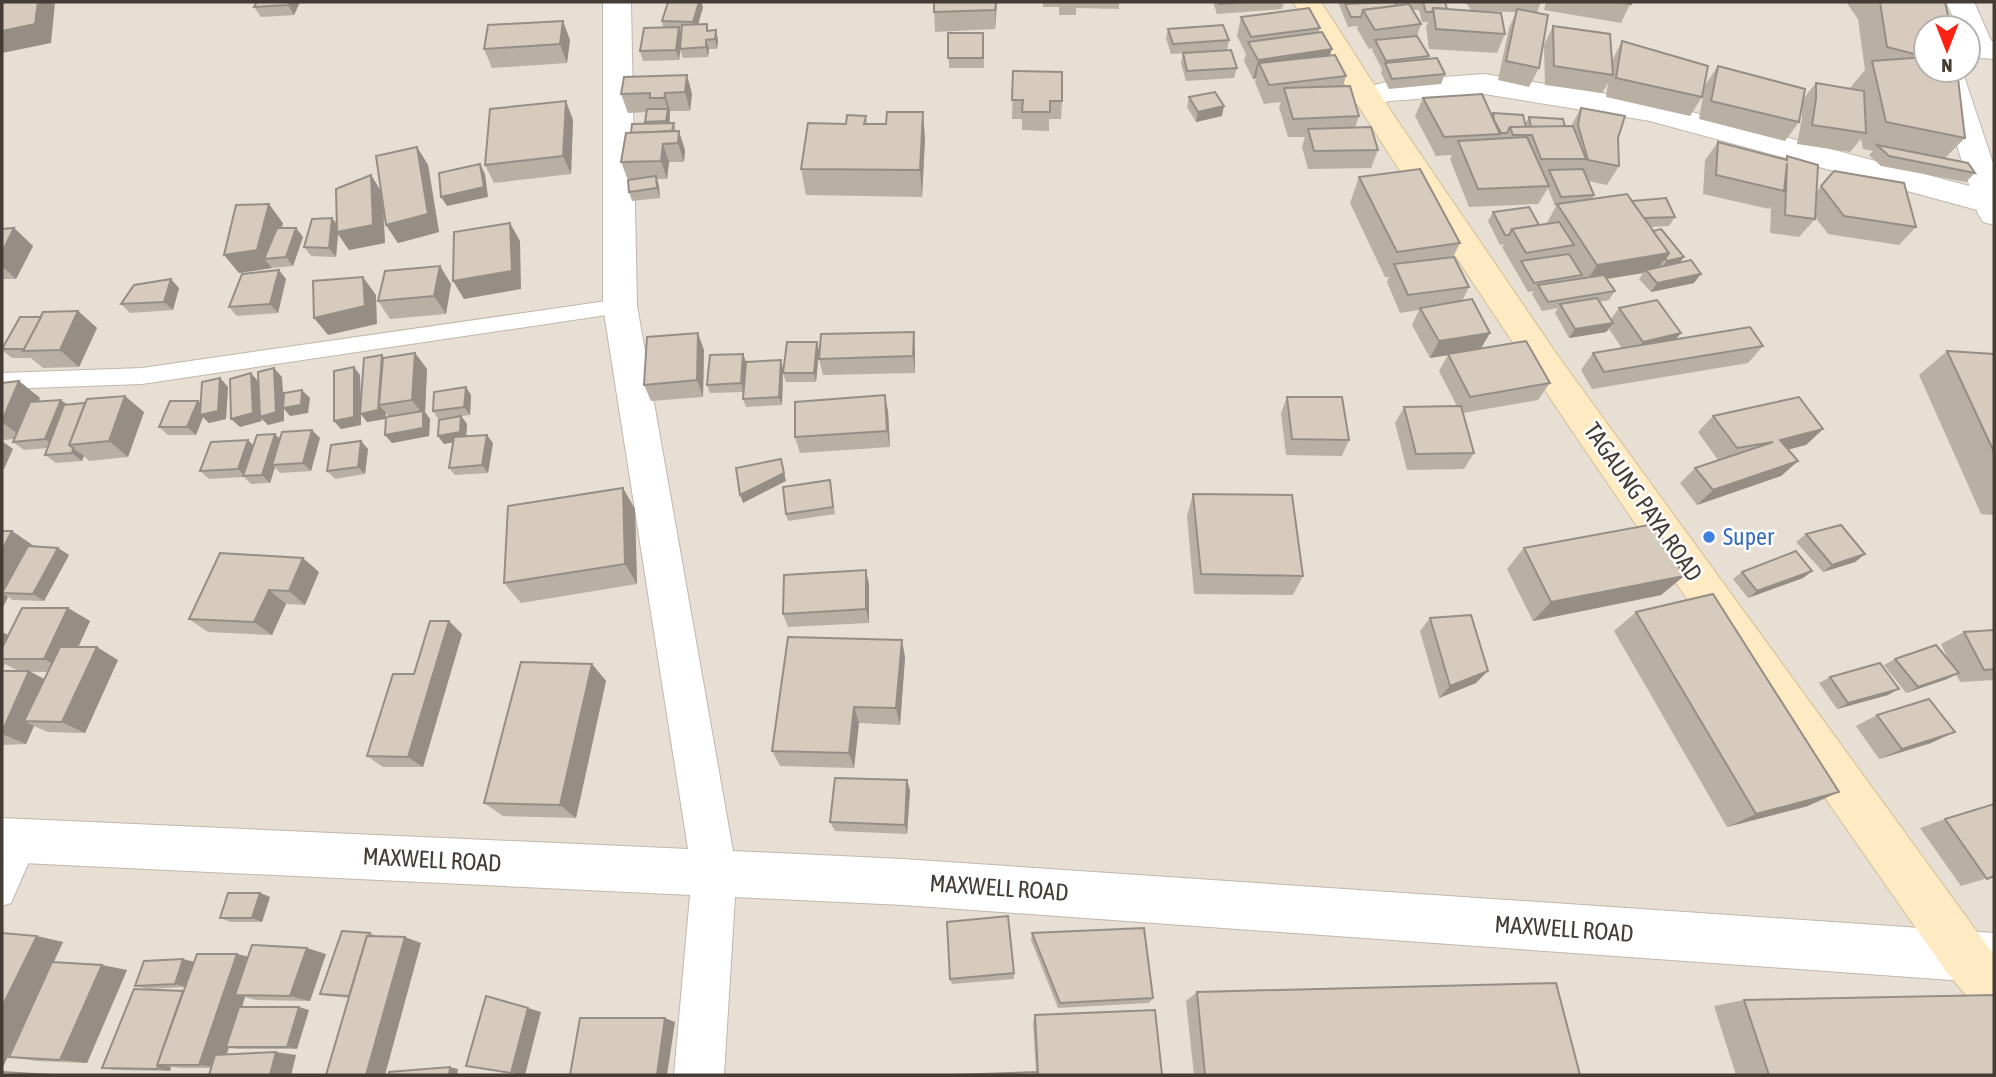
<svg xmlns="http://www.w3.org/2000/svg" width="1996" height="1077" font-family="'Asap Condensed',sans-serif">
  <style>
    .residential { fill: #e7dfd3; fill-rule: evenodd }
    .lines { fill: none; stroke-linecap: round; stroke-linejoin: round }
    .service-casing { stroke: #c1b7ab; stroke-width: 2 }
    .minor-casing { stroke: #c1b7ab; stroke-width: 2 }
    .tertiary-casing { stroke: #c1b7ab; stroke-width: 2 }
    .secondary-casing { stroke: #d3bd95; stroke-width: 2 }
    .service { fill: #fff; fill-rule: evenodd }
    .minor { fill: #fff; fill-rule: evenodd }
    .tertiary { fill: #fff; fill-rule: evenodd }
    .secondary { fill: #ffebc3; fill-rule: evenodd }
    .wall { fill: #b9afa3; fill-rule: evenodd }
    .shaded-wall { fill: #968e85 }
    .building { fill: #d7cbbe; stroke: #968e85; stroke-width: 2 }
    .shop-dot { fill: #3f7fe0; stroke: #fff; stroke-width: 2.5 }
    .labels { text-anchor: middle; stroke-width: 5; stroke-linejoin: round; paint-order: stroke }
    .street-label { font-size: 24px; fill: #453d35; stroke: #fff }
    .shop-label { font-size: 24px; fill: #366cbe; stroke: #fff; text-anchor: start }
  </style>
  <rect width="100%" height="100%" fill="#f3ede5"/>
  <path class="residential" d="M2 2H1994V1075H2ZM1926 28H1968V70H1926Z"/>
  <g class="lines">
    <defs>
      <g id="service">
        <polygon points="620,299 627,301 629,306 627,311 620,313 142,384 2,389 2,373 142,368"/>
        <polygon points="26,829 35,832 38,841 11,903 2,906 2,866 17,832"/>
      </g>
      <g id="minor">
        <polygon points="603,2 631,2 637,306 733,851 903,859 1994,933 1994,980 1965,981 903,905 735,897 724,1075 674,1075 690,895 2,862 2,818 688,849 603,306"/>
        <polygon points="1946,2 1974,2 1994,47 1991,55 1981,58 1971,55 1968,51 1968,28 1958,28"/>
        <polygon points="1484,74 1650,101 1988,191 1994,193 1994,211 1988,213 1650,121 1484,94 1390,101 1366,107 1356,104 1351,97 1356,90 1390,81"/>
      </g>
      <g id="tertiary">
        <polygon points="1968,39 1994,41 1994,59 1968,57"/>
        <polygon points="1934,70 1962,70 1994,166 1994,225 1983,222 1978,214"/>
      </g>
      <path id="secondary" d="M1293 2H1321L1395 117 1558 356 1994 955V1015L1977 1008 1948 974C1724 653 1499 334 1293 2Z"/>
    </defs>
    <use href="#service" class="service-casing"/>
    <use href="#minor" class="minor-casing"/>
    <use href="#tertiary" class="tertiary-casing"/>
    <use href="#secondary" class="secondary-casing"/>
    <use href="#service" class="service"/>
    <use href="#minor" class="minor"/>
    <use href="#tertiary" class="tertiary"/>
    <use href="#secondary" class="secondary"/>
  </g>
  <g class="wall">
    <polygon points="257,2 300,2 294,15 261,17 254,7"/>
    <polygon points="668,2 701,2 703,7 698,24 709,31 716,30 718,40 717,49 709,49 708,57 683,58 680,50 679,60 643,61 640,51 663,27 662,21"/>
    <polygon points="934,2 997,2 995,29 935,32"/>
    <polygon points="1043,2 1119,2 1119,9 1076,8 1076,15 1059,15 1059,7 1043,7"/>
    <polygon points="1213,2 1284,2 1282,9 1217,14"/>
    <polygon points="1338,2 1445,2 1447,9 1472,11 1465,2 1541,2 1537,12 1534,12 1539,68 1529,87 1498,80 1509,28 1516,12 1477,11 1505,34 1497,53 1429,49 1426,27 1428,22 1422,22 1419,10 1413,10 1421,24 1417,36 1429,56 1427,59 1445,74 1441,84 1389,89 1381,73 1382,69 1372,50 1373,48 1369,49 1357,29 1358,26 1348,27"/>
    <polygon points="1546,2 1631,2 1621,23 1544,10"/>
    <polygon points="1846,2 1945,2 1926,28 1965,138 1945,158 1975,173 1966,182 1881,166 1869,155 1873,151 1863,149 1861,139 1850,152 1797,144 1802,118 1802,108 1799,122 1785,141 1699,119 1705,85 1718,66 1803,99 1816,83 1850,88 1865,70 1858,19"/>
    <polygon points="1241,17 1320,28 1319,32 1330,56 1346,76 1343,86 1359,116 1355,128 1378,150 1371,168 1308,169 1302,147 1305,137 1288,137 1279,107 1281,102 1264,104 1255,82 1256,78 1253,79 1244,61 1246,54 1237,36"/>
    <polygon points="1553,26 1612,61 1622,41 1702,97 1690,116 1606,97 1608,83 1602,93 1545,85 1544,45"/>
    <polygon points="1168,29 1229,40 1227,50 1171,54 1166,38"/>
    <polygon points="948,33 983,33 984,68 949,68"/>
    <polygon points="570,40 567,63 492,68 484,49"/>
    <polygon points="1183,53 1237,68 1234,78 1186,81 1181,63"/>
    <polygon points="1013,71 1062,101 1061,119 1049,119 1049,131 1022,130 1022,119 1012,119"/>
    <polygon points="687,75 692,94 690,111 670,111 670,123 674,123 676,131 685,150 684,162 669,162 667,179 657,179 659,186 660,198 632,201 629,192 628,180 621,162 646,124 647,112 628,113 621,94"/>
    <polygon points="1189,97 1222,116 1196,122 1187,107"/>
    <polygon points="1423,98 1492,115 1493,113 1525,124 1529,117 1565,127 1571,126 1581,108 1618,138 1619,166 1607,185 1588,181 1594,195 1592,199 1632,201 1675,217 1669,226 1650,227 1653,231 1684,257 1680,262 1694,283 1651,292 1639,279 1643,273 1607,279 1615,291 1609,300 1599,302 1611,319 1619,308 1676,339 1763,346 1748,363 1592,389 1581,370 1593,353 1622,348 1609,329 1606,332 1569,338 1555,313 1558,308 1542,311 1532,294 1534,291 1528,292 1502,247 1504,244 1500,245 1488,221 1493,212 1539,225 1548,224 1547,223 1556,206 1555,206 1548,188 1538,204 1469,207 1450,159 1452,155 1436,156 1415,116"/>
    <polygon points="866,116 867,124 925,139 922,197 806,195 801,169 846,124"/>
    <polygon points="573,120 571,174 494,183 485,165"/>
    <polygon points="1718,142 1785,159 1787,156 1817,191 1834,171 1916,227 1899,245 1828,234 1815,217 1815,219 1799,237 1770,233 1771,207 1769,209 1703,194 1705,160"/>
    <polygon points="417,147 428,165 439,232 398,243 386,225 383,203 385,243 349,250 338,234 336,257 311,256 304,247 332,218 337,224 371,175 381,191"/>
    <polygon points="1359,177 1460,243 1453,257 1469,287 1462,301 1481,349 1550,383 1538,400 1463,413 1474,453 1464,469 1407,470 1395,423 1404,407 1457,406 1439,371 1448,355 1430,358 1412,325 1419,310 1400,313 1387,282 1389,277 1385,277 1350,203"/>
    <polygon points="283,223 281,228 296,228 303,237 293,266 272,268 239,273"/>
    <polygon points="14,228 33,246 16,279 2,279 2,229"/>
    <polygon points="440,266 451,284 446,314 390,319 378,301"/>
    <polygon points="286,279 278,313 237,316 229,307"/>
    <polygon points="179,288 173,310 130,313 121,304"/>
    <polygon points="78,311 97,328 79,367 43,368 31,358 12,358 2,350"/>
    <polygon points="915,349 915,373 823,375 819,359"/>
    <polygon points="704,350 703,397 651,401 644,385"/>
    <polygon points="819,350 816,382 786,382 783,373"/>
    <polygon points="1947,351 1994,354 1994,515 1981,514 1919,375"/>
    <polygon points="415,353 427,369 425,412 430,419 429,436 392,443 385,435 389,417 386,413 385,419 367,422 361,414 361,425 341,429 334,421 354,367 360,375 361,412 384,358"/>
    <polygon points="743,354 746,362 744,392 710,393 707,385"/>
    <polygon points="783,368 782,405 746,407 743,399"/>
    <polygon points="220,378 228,387 226,419 209,423 203,417 196,435 168,435 159,427 201,404"/>
    <polygon points="19,381 40,398 38,402 144,412 128,457 89,461 84,456 82,461 56,463 45,455 48,448 24,450 13,442 14,439 2,440 2,383"/>
    <polygon points="466,387 471,395 470,415 461,416 467,424 466,436 493,443 488,473 455,475 449,468 453,442 444,444 438,436 439,420 433,411"/>
    <polygon points="1287,397 1349,440 1342,456 1286,455 1281,413"/>
    <polygon points="888,411 890,447 800,453 795,437"/>
    <polygon points="1713,416 1823,429 1806,445 1788,449 1798,461 1781,476 1697,505 1680,483 1695,468 1718,460 1698,432"/>
    <polygon points="275,434 280,439 320,438 311,471 280,473 275,467 270,483 251,484 244,477 209,479 200,471"/>
    <polygon points="368,449 365,474 335,479 327,471"/>
    <polygon points="830,480 835,514 788,521 786,514"/>
    <polygon points="1193,494 1303,576 1293,595 1194,594 1187,516"/>
    <polygon points="635,509 637,584 521,603 504,583"/>
    <polygon points="2,531 12,531 34,547 58,548 69,555 44,601 13,600 8,597 2,609"/>
    <polygon points="1806,534 1865,554 1855,562 1823,572 1796,542"/>
    <polygon points="1524,548 1684,576 1661,595 1533,621 1507,569"/>
    <polygon points="1812,571 1803,578 1748,598 1733,579 1742,572"/>
    <polygon points="319,572 305,605 286,604 272,635 208,632 189,619"/>
    <polygon points="869,584 869,623 788,627 783,614"/>
    <path d="M68 608 90 621 78 647 118 660 85 733 48 732 34 726 26 744 2 745V671H19L5 664 2 670V632L8 635ZM30 672H47L44 679Z"/>
    <polygon points="1636,612 1808,806 1727,827 1614,631"/>
    <polygon points="1430,618 1476,683 1439,698 1420,631"/>
    <polygon points="1994,630 1994,680 1960,682 1956,674 1947,679 1906,693 1884,665 1895,659 1950,663 1941,644 1964,632"/>
    <polygon points="462,634 423,767 383,767 367,756 414,674"/>
    <polygon points="902,640 905,658 900,725 859,723 854,768 780,766 772,751"/>
    <polygon points="592,664 606,681 576,818 503,816 484,803"/>
    <polygon points="1830,677 1888,695 1837,709 1819,683"/>
    <polygon points="1877,715 1931,743 1879,759 1856,726"/>
    <polygon points="910,790 907,834 835,831 830,822"/>
    <polygon points="1945,819 1994,876 1961,886 1920,828"/>
    <polygon points="260,893 270,897 262,922 231,922 220,918"/>
    <polygon points="2,933 63,942 54,962 127,970 87,1063 37,1061 9,1057 31,1010 2,1067"/>
    <polygon points="370,933 377,936 421,943 349,998 329,996 320,994"/>
    <polygon points="1032,933 1153,998 1149,1003 1058,1008 1031,940"/>
    <polygon points="237,954 248,957 326,954 310,1001 256,1000 245,997 242,1007 309,1010 297,1049 238,1049 229,1048 227,1054 296,1055 291,1075 209,1075 211,1068 182,1068 171,1067 170,1071 115,1070 102,1068 183,991 185,987 148,989 135,986 194,962"/>
    <polygon points="1014,973 1014,979 952,984 950,979"/>
    <polygon points="1197,992 1580,1075 1194,1075 1186,1001"/>
    <polygon points="1744,1000 1994,1075 1736,1075 1714,1006"/>
    <polygon points="1035,1015 1162,1075 1036,1072 1033,1023"/>
  </g>
  <g class="shaded-wall">
    <polygon points="38,2 54,2 55,3 51,43 2,53 2,31"/>
    <polygon points="290,2 300,2 294,15 288,5"/>
    <polygon points="699,2 701,2 703,7 696,32 693,22"/>
    <polygon points="996,2 997,2 995,29 995,10"/>
    <polygon points="563,21 570,40 567,63 560,44"/>
    <polygon points="679,27 682,37 679,60 676,50"/>
    <polygon points="716,30 718,40 717,49 715,39"/>
    <polygon points="706,40 709,49 708,57 706,47"/>
    <polygon points="1332,49 1326,68 1259,63 1256,78 1253,79 1258,60"/>
    <polygon points="687,75 692,94 690,111 685,92"/>
    <polygon points="665,93 670,111 669,131 666,121 668,110 664,98"/>
    <polygon points="566,101 573,120 571,174 563,156"/>
    <polygon points="1224,106 1222,116 1196,122 1198,112"/>
    <polygon points="923,112 925,139 922,197 920,170"/>
    <polygon points="679,131 685,150 684,162 678,143"/>
    <polygon points="663,144 669,162 667,179 661,161"/>
    <polygon points="417,147 428,165 439,232 398,243 386,225"/>
    <polygon points="480,164 485,174 488,197 447,206 441,197"/>
    <polygon points="371,175 382,193 385,243 349,250 338,234 336,257 329,248 332,218 339,227"/>
    <polygon points="656,176 659,186 660,198 657,188"/>
    <polygon points="269,204 283,223 274,258 264,259 272,268 239,273 224,255"/>
    <polygon points="510,223 520,241 521,289 464,299 453,281"/>
    <polygon points="14,228 33,246 16,279 2,266 2,252"/>
    <polygon points="296,228 303,237 293,266 286,257"/>
    <polygon points="1669,253 1656,271 1646,270 1643,273 1586,282 1597,265"/>
    <polygon points="1684,257 1677,266 1660,270 1667,261"/>
    <polygon points="440,266 451,284 446,314 434,296"/>
    <polygon points="279,270 286,279 278,313 270,304"/>
    <polygon points="1701,274 1694,283 1651,292 1657,283"/>
    <polygon points="363,277 376,295 377,324 328,335 314,318"/>
    <polygon points="171,279 179,288 173,310 164,302"/>
    <polygon points="78,311 97,328 79,367 60,350"/>
    <polygon points="1613,323 1606,332 1569,338 1575,329"/>
    <polygon points="914,332 915,349 915,373 913,356"/>
    <polygon points="698,333 704,350 703,397 697,380"/>
    <polygon points="1490,333 1480,350 1430,358 1439,341"/>
    <polygon points="1681,333 1667,350 1630,359 1643,342"/>
    <polygon points="817,342 819,350 816,382 814,373"/>
    <polygon points="415,353 427,369 425,412 430,419 429,436 392,443 385,435 423,415 412,400"/>
    <polygon points="743,354 746,362 744,392 741,383"/>
    <polygon points="382,355 388,364 379,405 386,413 385,419 367,422 361,414 361,425 341,429 334,421 354,367 360,375 361,414"/>
    <polygon points="781,360 783,368 782,405 779,397"/>
    <polygon points="274,368 282,377 284,408 302,390 310,398 308,413 290,416 284,409 284,421 268,425 261,418 262,421 240,427 231,419 251,373 259,382"/>
    <polygon points="220,378 228,387 226,419 209,423 203,417 196,435 187,427 198,401 207,409"/>
    <polygon points="19,381 40,398 23,438 2,422"/>
    <polygon points="466,387 471,395 470,415 464,407"/>
    <polygon points="885,395 888,411 890,447 887,431"/>
    <polygon points="125,396 144,412 128,457 109,441"/>
    <polygon points="61,400 72,408 55,447 45,439"/>
    <polygon points="461,416 467,424 466,440 444,444 438,436"/>
    <polygon points="1823,429 1806,445 1763,456 1780,440"/>
    <polygon points="312,430 320,438 311,471 303,463"/>
    <polygon points="275,434 283,442 272,465 275,467 270,483 262,475"/>
    <polygon points="487,435 493,443 488,473 482,465"/>
    <polygon points="248,440 256,448 245,476 238,469"/>
    <polygon points="2,441 13,449 4,469 2,468"/>
    <polygon points="361,441 368,449 365,474 358,467"/>
    <polygon points="73,448 84,456 82,461 72,453"/>
    <polygon points="781,459 786,481 743,503 740,495"/>
    <polygon points="1798,461 1781,476 1697,505 1713,490"/>
    <polygon points="623,488 635,509 637,584 625,564"/>
    <polygon points="12,531 34,546 10,593 2,593 2,550"/>
    <polygon points="58,548 69,555 44,601 33,594"/>
    <polygon points="1865,554 1855,562 1823,572 1832,565"/>
    <polygon points="303,558 319,572 305,605 289,591"/>
    <polygon points="866,570 869,584 869,623 866,609"/>
    <polygon points="1812,571 1803,578 1748,598 1757,591"/>
    <polygon points="1684,576 1661,595 1533,621 1551,602"/>
    <polygon points="269,590 286,604 272,635 254,622"/>
    <polygon points="2,593 8,597 2,609"/>
    <polygon points="68,608 90,621 67,672 44,659"/>
    <polygon points="449,621 462,634 423,767 408,757"/>
    <polygon points="2,632 17,640 2,659"/>
    <polygon points="902,640 905,658 900,725 896,708"/>
    <polygon points="97,647 118,660 85,733 62,722"/>
    <polygon points="592,664 606,681 576,818 560,805"/>
    <polygon points="29,671 52,683 24,721 34,726 26,744 2,734 2,732"/>
    <polygon points="1488,671 1476,683 1439,698 1450,686"/>
    <polygon points="1959,673 1947,679 1906,693 1918,687"/>
    <polygon points="1899,689 1888,695 1837,709 1848,703"/>
    <polygon points="854,707 859,723 854,768 849,753"/>
    <polygon points="1955,732 1931,743 1879,759 1902,749"/>
    <polygon points="907,780 910,790 907,834 905,825"/>
    <polygon points="1839,792 1808,806 1727,827 1756,814"/>
    <polygon points="260,893 270,897 262,922 252,918"/>
    <polygon points="37,936 63,942 3,1067 2,1067 2,1007"/>
    <polygon points="405,937 421,943 385,1075 366,1075"/>
    <polygon points="307,948 326,954 310,1001 290,996"/>
    <polygon points="237,954 258,959 235,995 245,997 222,1068 199,1065"/>
    <polygon points="183,959 195,962 187,987 175,984"/>
    <polygon points="102,965 127,970 87,1063 60,1060"/>
    <polygon points="299,1007 309,1010 297,1049 287,1047"/>
    <polygon points="528,1008 541,1012 525,1075 522,1075 511,1073"/>
    <polygon points="665,1018 675,1022 667,1075 657,1075"/>
    <polygon points="276,1052 296,1055 291,1075 270,1075"/>
    <polygon points="159,1065 171,1067 170,1071 157,1069"/>
    <polygon points="450,1067 458,1069 457,1075 449,1075"/>
  </g>
  <g class="building">
    <polygon points="2,2 38,2 35,24 2,31"/>
    <polygon points="257,2 290,2 288,5 254,7"/>
    <polygon points="668,2 699,2 693,22 662,21"/>
    <polygon points="934,2 996,2 995,10 934,12"/>
    <polygon points="1218,2 1250,2 1219,4"/>
    <polygon points="1395,2 1396,6 1363,10 1361,17 1351,17 1345,4"/>
    <polygon points="1423,2 1445,2 1447,9 1433,8 1432,12 1426,12"/>
    <polygon points="1617,2 1631,2 1631,4"/>
    <polygon points="1880,2 1945,2 1951,28 1926,28 1926,57 1887,47"/>
    <polygon points="1409,4 1421,24 1375,30 1363,10"/>
    <polygon points="1309,8 1320,28 1251,37 1241,17"/>
    <polygon points="1433,8 1501,13 1505,34 1436,29"/>
    <polygon points="1517,9 1548,15 1539,68 1506,61"/>
    <polygon points="563,21 560,44 484,49 488,25"/>
    <polygon points="707,24 707,31 716,30 715,39 706,40 706,47 680,49 682,25"/>
    <polygon points="1223,25 1229,40 1173,44 1168,29"/>
    <polygon points="1553,26 1610,34 1613,75 1554,66"/>
    <polygon points="679,27 676,50 640,51 644,28"/>
    <polygon points="1322,32 1332,49 1258,60 1248,42"/>
    <rect x="948" y="33" width="35" height="25"/>
    <polygon points="1417,36 1429,56 1386,61 1375,40"/>
    <polygon points="1622,41 1708,66 1702,97 1616,78"/>
    <polygon points="1231,50 1237,68 1187,71 1183,53"/>
    <polygon points="1335,55 1346,76 1269,85 1259,63"/>
    <polygon points="1926,57 1926,70 1957,70 1965,138 1886,122 1872,61"/>
    <polygon points="1437,58 1445,74 1392,79 1385,63"/>
    <polygon points="1718,66 1805,89 1799,122 1711,101"/>
    <polygon points="1013,71 1062,72 1062,101 1050,101 1050,112 1022,112 1023,100 1012,100"/>
    <polygon points="687,75 685,92 665,93 664,98 650,98 650,93 621,94 624,77"/>
    <polygon points="1816,83 1864,91 1866,133 1812,125 1816,99"/>
    <polygon points="1350,86 1359,116 1293,119 1284,88"/>
    <polygon points="1215,92 1224,106 1198,112 1189,97"/>
    <polygon points="1482,94 1500,134 1444,137 1423,98"/>
    <polygon points="566,101 563,156 485,165 490,109"/>
    <polygon points="1581,108 1625,116 1618,138 1619,166 1588,160 1578,125"/>
    <polygon points="647,109 668,109 666,121 645,122"/>
    <polygon points="887,112 923,112 920,170 801,169 808,123 846,124 847,115 866,116 864,124 886,124"/>
    <polygon points="1493,113 1523,115 1526,127 1510,127 1507,133 1501,133 1494,120"/>
    <polygon points="1529,117 1563,119 1565,127 1531,127"/>
    <polygon points="674,123 672,131 631,133 632,124"/>
    <polygon points="1573,126 1586,159 1541,159 1532,135 1513,135 1510,127"/>
    <polygon points="1371,127 1378,150 1314,151 1308,129"/>
    <polygon points="679,131 678,143 663,144 661,161 621,162 626,133"/>
    <polygon points="1527,137 1549,186 1478,189 1458,141"/>
    <polygon points="1718,142 1787,160 1787,156 1818,165 1815,219 1785,215 1787,163 1784,191 1716,175"/>
    <polygon points="1877,145 1968,163 1975,173 1889,156"/>
    <polygon points="417,147 428,214 386,225 376,156"/>
    <polygon points="480,164 484,187 441,197 439,173"/>
    <polygon points="1420,169 1460,243 1397,252 1359,177"/>
    <polygon points="1583,169 1594,195 1561,197 1549,170"/>
    <polygon points="1834,171 1904,183 1916,227 1844,216 1821,186"/>
    <polygon points="371,175 373,225 337,232 336,189"/>
    <polygon points="656,176 657,188 629,192 628,180"/>
    <polygon points="1627,194 1669,253 1597,265 1557,204"/>
    <polygon points="1666,198 1675,217 1644,218 1632,201"/>
    <polygon points="269,204 257,250 224,255 236,205"/>
    <polygon points="1529,207 1539,225 1512,229 1509,235 1505,235 1493,212"/>
    <polygon points="332,218 329,248 304,247 312,219"/>
    <polygon points="1559,222 1574,245 1526,253 1512,229"/>
    <polygon points="510,223 512,271 453,281 454,232"/>
    <polygon points="14,228 2,252 2,229"/>
    <polygon points="277,228 296,228 286,257 264,259"/>
    <polygon points="1661,229 1684,257 1667,261 1665,259 1669,253 1653,231"/>
    <polygon points="1569,254 1582,275 1534,283 1521,261"/>
    <polygon points="1454,257 1469,287 1408,295 1394,264"/>
    <polygon points="1691,260 1701,274 1657,283 1646,270"/>
    <polygon points="440,266 434,296 378,301 385,271"/>
    <polygon points="279,270 270,304 229,307 242,274"/>
    <polygon points="1604,275 1615,291 1548,302 1538,285"/>
    <polygon points="363,277 365,306 314,318 313,281"/>
    <polygon points="171,279 164,302 121,304 134,285"/>
    <polygon points="1597,298 1613,323 1575,329 1560,304"/>
    <polygon points="1472,299 1490,333 1439,341 1420,308"/>
    <polygon points="1657,300 1681,333 1643,342 1619,308"/>
    <polygon points="78,311 60,350 23,351 43,312"/>
    <polygon points="20,317 41,317 24,349 2,349"/>
    <polygon points="1750,327 1763,346 1604,372 1593,353"/>
    <polygon points="914,332 913,356 819,359 821,334"/>
    <polygon points="698,333 697,380 644,385 647,337"/>
    <polygon points="1526,341 1550,383 1470,397 1448,354"/>
    <polygon points="787,342 817,342 814,373 783,373"/>
    <polygon points="1947,351 1994,354 1994,452"/>
    <polygon points="415,353 412,400 379,405 383,358"/>
    <polygon points="743,354 741,383 707,385 710,355"/>
    <polygon points="382,355 378,410 360,414 364,358"/>
    <polygon points="781,360 779,397 743,399 746,362"/>
    <polygon points="354,367 354,417 334,421 334,371"/>
    <polygon points="274,368 276,412 260,417 258,372"/>
    <polygon points="251,373 253,413 231,419 230,379"/>
    <polygon points="220,378 218,411 200,415 202,382"/>
    <polygon points="19,381 2,421 2,383"/>
    <polygon points="466,387 464,407 433,411 434,392"/>
    <polygon points="302,390 301,405 283,408 284,393"/>
    <polygon points="885,395 887,431 795,437 795,402"/>
    <polygon points="125,396 109,441 69,445 87,399"/>
    <polygon points="1287,397 1342,397 1349,440 1292,439"/>
    <polygon points="1799,397 1823,429 1780,440 1798,461 1713,490 1695,468 1773,442 1737,448 1713,416"/>
    <polygon points="61,400 45,439 13,442 30,402"/>
    <polygon points="170,401 198,401 187,427 159,427"/>
    <polygon points="85,403 69,445 73,448 72,453 45,455 64,405"/>
    <polygon points="1461,406 1474,453 1416,454 1404,407"/>
    <polygon points="423,411 423,428 385,435 386,417"/>
    <polygon points="461,416 460,432 438,436 439,420"/>
    <polygon points="312,430 303,463 272,465 282,432"/>
    <polygon points="275,434 262,475 243,476 257,435"/>
    <polygon points="487,435 482,465 449,468 454,437"/>
    <polygon points="248,440 238,469 200,471 211,442"/>
    <polygon points="361,441 358,467 327,471 331,445"/>
    <polygon points="781,459 784,473 740,495 736,468"/>
    <polygon points="830,480 833,507 786,514 783,487"/>
    <polygon points="623,488 625,564 504,583 508,506"/>
    <polygon points="1193,494 1292,495 1303,576 1201,574"/>
    <polygon points="1654,524 1684,576 1551,602 1524,548"/>
    <polygon points="1841,525 1865,554 1832,565 1806,534"/>
    <polygon points="2,531 12,531 2,550"/>
    <polygon points="28,546 58,548 33,594 2,593"/>
    <polygon points="1796,551 1812,571 1757,591 1742,572"/>
    <polygon points="220,553 303,558 289,591 269,590 254,622 189,619"/>
    <polygon points="866,570 866,609 783,614 784,575"/>
    <polygon points="1713,594 1839,792 1756,814 1636,612"/>
    <polygon points="22,608 68,608 44,659 2,659 2,648"/>
    <polygon points="1471,615 1488,671 1450,686 1430,618"/>
    <polygon points="430,621 449,621 408,757 367,756 393,674 414,674"/>
    <polygon points="1994,630 1994,669 1984,670 1964,632"/>
    <polygon points="788,637 902,640 896,708 854,707 849,753 772,751"/>
    <polygon points="1936,645 1959,673 1918,687 1895,659"/>
    <polygon points="60,647 97,647 62,722 24,721"/>
    <polygon points="521,662 592,664 560,805 484,803"/>
    <polygon points="1880,663 1899,689 1848,703 1830,677"/>
    <polygon points="2,671 29,671 2,732"/>
    <polygon points="1929,699 1955,732 1902,749 1877,715"/>
    <polygon points="835,778 907,780 905,825 830,822"/>
    <polygon points="1994,804 1994,876 1987,879 1945,819"/>
    <polygon points="228,893 260,893 252,918 220,918"/>
    <polygon points="1008,916 1014,973 950,979 947,922"/>
    <polygon points="1144,928 1153,998 1060,1003 1032,933"/>
    <polygon points="342,931 370,933 369,936 367,936 349,996 320,994"/>
    <polygon points="2,933 37,936 2,1007"/>
    <polygon points="367,936 405,937 366,1075 326,1075"/>
    <polygon points="252,945 307,948 290,996 235,995"/>
    <polygon points="197,954 237,954 199,1065 157,1065"/>
    <polygon points="183,959 175,984 135,986 144,961"/>
    <polygon points="52,962 102,965 60,1060 9,1057"/>
    <polygon points="1556,983 1580,1075 1205,1075 1197,992"/>
    <polygon points="134,989 183,991 157,1065 159,1065 157,1069 102,1068"/>
    <polygon points="1994,995 1994,1075 1769,1075 1744,1000"/>
    <polygon points="486,996 528,1008 511,1073 466,1066"/>
    <polygon points="239,1007 299,1007 287,1047 226,1047"/>
    <polygon points="1155,1010 1162,1075 1038,1075 1035,1015"/>
    <polygon points="580,1018 665,1018 657,1075 570,1075"/>
    <polygon points="276,1052 270,1075 209,1075 215,1055"/>
    <polygon points="450,1067 449,1075 389,1075 389,1072"/>
    <polygon points="2,1072 52,1075 2,1075"/>
    <polygon points="1038,1072 1038,1075 951,1075"/>
  </g>
  <circle class="shop-dot" cx="1709" cy="537" r="7"/>
  <g class="labels">
    <g class="street-label">
      <text transform="translate(1643 502) rotate(55)" y="8">TAGAUNG PAYA ROAD</text>
      <text transform="translate(432 860) rotate(3)" y="8">MAXWELL ROAD</text>
      <text transform="translate(999 888) rotate(4)" y="8">MAXWELL ROAD</text>
      <text transform="translate(1564 929) rotate(4)" y="8">MAXWELL ROAD</text>
    </g>
    <g class="shop-label">
      <text x="1723" y="545">Super</text>
    </g>
  </g>
  <rect width="1996" height="1077" fill="none" stroke="#453d35" stroke-width="7"/>
  <g transform="translate(1947 49) rotate(180)"><circle r="33" fill="#ffffff" stroke="#b5b1ae" stroke-width="2"/>
  <path d="M0-5L12 26L0 18L-12 26Z" fill="#fb2214"/>
  <text y="-10" font-size="19" font-weight="bold" text-anchor="middle" fill="#453d35">N</text>
  </g>
</svg>
